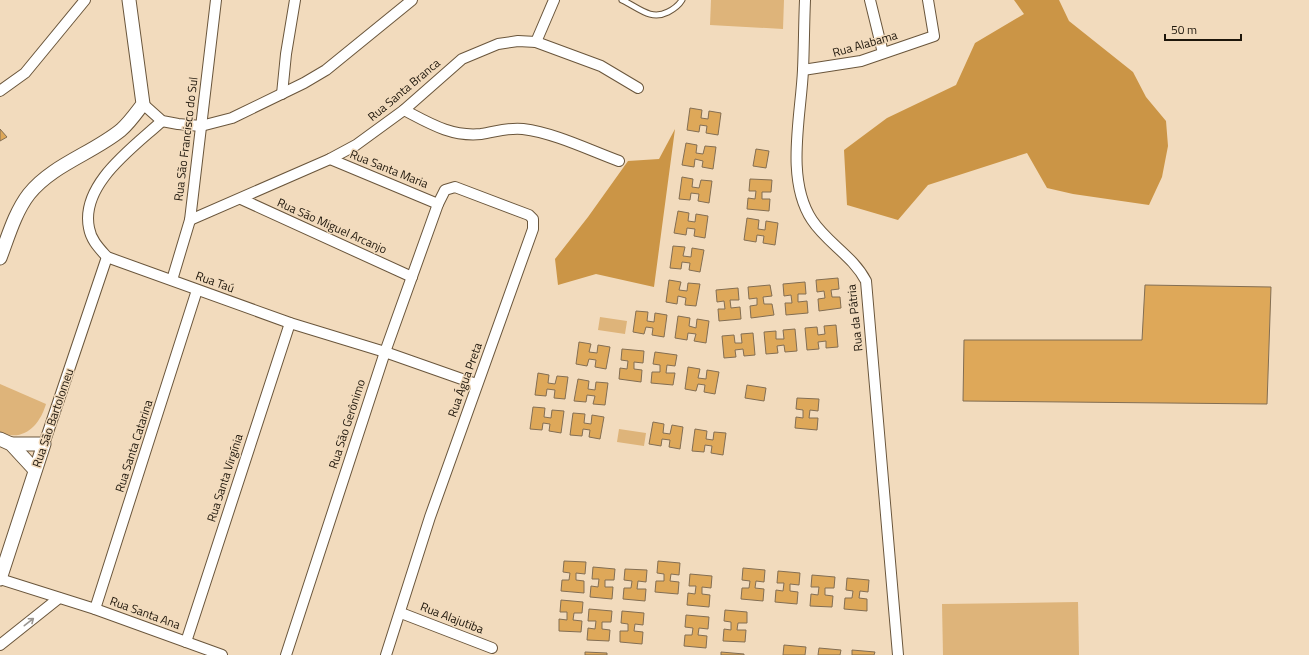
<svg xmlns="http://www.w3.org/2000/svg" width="1309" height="655" font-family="'Titillium Web',sans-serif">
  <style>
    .green { fill: #deb47a }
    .forest { fill: #cb9546 }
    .building { fill: #dea859; stroke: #836e53 }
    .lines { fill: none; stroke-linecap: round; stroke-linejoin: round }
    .service-casing { stroke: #6a563c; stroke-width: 7 }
    .minor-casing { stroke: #6a563c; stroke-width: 12 }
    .tertiary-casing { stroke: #6a563c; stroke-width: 15 }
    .service { stroke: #fff; stroke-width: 5 }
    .minor { stroke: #fff; stroke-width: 10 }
    .tertiary { stroke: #fff; stroke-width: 13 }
    .oneway { stroke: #9a9691 }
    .labels { text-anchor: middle; stroke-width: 3; stroke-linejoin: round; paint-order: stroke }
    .street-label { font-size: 12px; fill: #1e160b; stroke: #f2dbbd }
  </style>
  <rect width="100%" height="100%" fill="#f2dbbd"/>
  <g class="green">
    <polygon points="711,0 784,0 783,29 710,25"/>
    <polygon points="600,317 627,321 625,334 598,330"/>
    <path d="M0 384 46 404C40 425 23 443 0 432Z"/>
    <polygon points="619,429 646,433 644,446 617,442"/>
    <polygon points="1078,602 1079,655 943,655 942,604"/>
  </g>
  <g class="forest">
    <polygon points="1014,0 1059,0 1069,21 1133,72 1146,97 1166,121 1168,146 1162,177 1149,205 1073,194 1047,188 1027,153 928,185 898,220 847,205 844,150 887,118 956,85 975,43 1024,14"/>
    <polygon points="675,129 654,287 596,274 558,285 555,259 588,217 628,161 659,159"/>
  </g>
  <g class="building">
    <polygon points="690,108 702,110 701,118 708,119 709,111 721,113 718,135 706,133 707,126 700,125 699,132 687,130"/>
    <polygon points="0,129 7,137 0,141"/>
    <polygon points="686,143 697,145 696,153 703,154 705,146 716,147 713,169 702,167 703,161 695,159 694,167 682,165"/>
    <polygon points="756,149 769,151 766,168 753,166"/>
    <polygon points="682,177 693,179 692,187 699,188 701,180 712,181 709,203 698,201 699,194 691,193 690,200 679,199"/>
    <polygon points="750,179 772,180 771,192 762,192 762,199 770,199 769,211 747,209 748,198 755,199 756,191 749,191"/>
    <polygon points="678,211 689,213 688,221 695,222 696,214 708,216 705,238 694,236 695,229 687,228 686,235 674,233"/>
    <polygon points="747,218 759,220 758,229 765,230 766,221 778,223 775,245 763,243 764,236 757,235 756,242 744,240"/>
    <polygon points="673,246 685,247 683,256 691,257 692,248 704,250 700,272 689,270 690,263 682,262 681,269 670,268"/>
    <polygon points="838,278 839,289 831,290 832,297 840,297 841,308 819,311 818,299 825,298 824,291 817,292 816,280"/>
    <polygon points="669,280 681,282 679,290 687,291 688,283 700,284 696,306 685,305 686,298 678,296 677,304 666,302"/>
    <polygon points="805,282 806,294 798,294 798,302 807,301 808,313 786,315 785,303 792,303 791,295 784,296 783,284"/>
    <polygon points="770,285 772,296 763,297 764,304 772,304 774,315 751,318 750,306 757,305 757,298 749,299 748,287"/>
    <polygon points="1145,285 1271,287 1267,404 963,401 964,340 1142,340"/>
    <polygon points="738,288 739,300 730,300 731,308 740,307 741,319 719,321 718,309 725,309 724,301 717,302 716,290"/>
    <polygon points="636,311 648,312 647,321 654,322 655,313 667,315 664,337 652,335 653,328 646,327 644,334 633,332"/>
    <polygon points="678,316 690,318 689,326 696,328 697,319 709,321 706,343 694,341 696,334 688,333 687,340 675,338"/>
    <polygon points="836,325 838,347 826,348 826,341 818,342 819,349 807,350 805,328 817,327 818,335 825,334 824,326"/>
    <polygon points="795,329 797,351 785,352 784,345 777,346 778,353 766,354 764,332 776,331 776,339 784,339 783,330"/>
    <polygon points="753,333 755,355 744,356 743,349 735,350 736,357 724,358 722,336 734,335 735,343 742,343 741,334"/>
    <polygon points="579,342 591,344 589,352 597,353 598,345 610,347 606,369 595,367 596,360 589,359 587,366 576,364"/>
    <polygon points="622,349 644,351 643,363 634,362 634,369 642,370 641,382 619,379 620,368 627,369 628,361 621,360"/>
    <polygon points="655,352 677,355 675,366 667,365 666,373 675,373 673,385 651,383 652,372 660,372 660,365 653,364"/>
    <polygon points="688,367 700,369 698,378 706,379 707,370 719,372 715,394 704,392 705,385 698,384 696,391 685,389"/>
    <polygon points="538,373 549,375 548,383 555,384 557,376 568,377 565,399 554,398 555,390 547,389 546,396 535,395"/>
    <polygon points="578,379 589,381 588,389 595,390 596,382 608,383 605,405 593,404 595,396 587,395 586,402 574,401"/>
    <polygon points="747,385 766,388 764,401 745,398"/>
    <polygon points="797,398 819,399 818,411 810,410 809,418 818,418 817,430 795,428 796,417 803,418 803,410 796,409"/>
    <polygon points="533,407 545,408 544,417 551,418 552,410 564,411 561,433 549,431 550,424 543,423 542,430 530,429"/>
    <polygon points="573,413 585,414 584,423 591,424 592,415 604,417 600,439 589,437 590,430 583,429 582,436 570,435"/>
    <polygon points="653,422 664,424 663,433 670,434 672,425 683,427 680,449 669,447 670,440 662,439 661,446 649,444"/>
    <polygon points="695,429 707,431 706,439 713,440 714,432 726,433 723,455 711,453 712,446 705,445 704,452 692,451"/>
    <polygon points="564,561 586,562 585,574 576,573 576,580 584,581 584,593 561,591 562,580 569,580 570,573 563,572"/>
    <polygon points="658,561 680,563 679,575 671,574 670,581 679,582 678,594 655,592 656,581 664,581 664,574 657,573"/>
    <polygon points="593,567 615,569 614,580 605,580 605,587 613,587 612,599 590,597 591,586 598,587 599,579 592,579"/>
    <polygon points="743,568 765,570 764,582 756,581 755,588 764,589 763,601 741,599 742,588 749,588 750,581 742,580"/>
    <polygon points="625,569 647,570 646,582 638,581 637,589 646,589 645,601 623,599 624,588 631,588 632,581 624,580"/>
    <polygon points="778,571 800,573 799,585 790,584 790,591 798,592 797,604 775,602 776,590 783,591 784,583 777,583"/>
    <polygon points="690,574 712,576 711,588 702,587 702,594 710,595 709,607 687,605 688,593 695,594 696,586 689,586"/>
    <polygon points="812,575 835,577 834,588 825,588 825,595 833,596 832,607 810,606 811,594 818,595 819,587 811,587"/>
    <polygon points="847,578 869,580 868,592 860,591 859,598 867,599 867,611 844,609 845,598 852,598 853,591 846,590"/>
    <polygon points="561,600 583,602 582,613 574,613 573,620 582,621 581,632 559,631 559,619 567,620 567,612 560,612"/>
    <polygon points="589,609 612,611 611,622 602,622 602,629 610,630 609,641 587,640 588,628 595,629 596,621 588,621"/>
    <polygon points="725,610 747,612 747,623 738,623 737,630 746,630 745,642 723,641 724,629 731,630 731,622 724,621"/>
    <polygon points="622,611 644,613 643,625 635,624 634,631 643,632 642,644 620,642 620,631 628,631 628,624 621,623"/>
    <polygon points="686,615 709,617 708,629 699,628 698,635 707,636 706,648 684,646 685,635 692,635 693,628 685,627"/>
    <polygon points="784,645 806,647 805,655 783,655"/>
    <polygon points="819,648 841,650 840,655 818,655"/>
    <polygon points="852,650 875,652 874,655 852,655"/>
    <polygon points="585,652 607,653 607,655 585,655"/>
    <polygon points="721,652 744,654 744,655 721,655"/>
  </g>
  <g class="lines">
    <defs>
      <path id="service" d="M622 0C638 7 650 21 668 12 674 9 679 5 682 0"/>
      <g id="minor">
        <path d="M805 0C804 23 804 47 803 70 801 116 785 179 812 220 827 243 853 256 866 281L898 655"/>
        <polyline points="870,0 883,53"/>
        <polyline points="536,42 554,0"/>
        <polyline points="803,70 861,61 934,36 928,0"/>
        <polyline points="0,91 25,73 85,0"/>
        <polyline points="282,94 286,54 295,0"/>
        <polyline points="143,104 162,121 178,124 201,126 232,118 304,83 326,70 412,0"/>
        <path d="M404 110C429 123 451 137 481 134 495 132 509 127 523 129 555 133 589 150 619 161"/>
        <path d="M162 121C134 147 80 184 89 228 91 240 99 248 107 257L290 323 385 352 476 384"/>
        <polyline points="330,159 438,204"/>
        <polyline points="241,199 412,277"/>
        <polyline points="190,220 330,159 356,145 404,110 462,59 498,44 518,41 536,42 601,66 638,88"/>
        <polyline points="172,280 190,220 216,0"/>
        <polyline points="44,444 107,257"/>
        <polyline points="0,579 95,609 222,655"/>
        <polyline points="95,609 197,290"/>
        <polyline points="401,613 492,648"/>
        <polyline points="186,642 290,323"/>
        <polyline points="0,645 59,598"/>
        <polyline points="286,655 385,352 438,204 445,190 455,187 529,215 533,219 533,229 430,517 386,655"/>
      </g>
      <g id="tertiary">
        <path d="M0 258C8 237 15 212 29 194 52 165 93 153 121 130 130 122 136 113 143 104L129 0"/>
        <polyline points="0,439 11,444 35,470"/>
        <polyline points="0,579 44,444 11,444"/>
      </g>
    </defs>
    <use href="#service" class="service-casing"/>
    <use href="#minor" class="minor-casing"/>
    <use href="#tertiary" class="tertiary-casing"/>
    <use href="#service" class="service"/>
    <use href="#minor" class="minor"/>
    <use href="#tertiary" class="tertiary"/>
  </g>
  <defs><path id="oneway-shaft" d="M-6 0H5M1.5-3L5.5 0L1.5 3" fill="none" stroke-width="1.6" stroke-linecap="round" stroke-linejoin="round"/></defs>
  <use class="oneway" href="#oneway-shaft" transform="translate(29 622) rotate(-38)"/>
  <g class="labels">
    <g class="street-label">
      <text transform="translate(865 44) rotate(-16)" y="4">Rua Alabama</text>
      <text transform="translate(404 90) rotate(-40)" y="4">Rua Santa Branca</text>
      <text transform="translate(186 139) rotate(-83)" y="4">Rua São Francisco do Sul</text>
      <text transform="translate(389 169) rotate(22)" y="4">Rua Santa Maria</text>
      <text transform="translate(332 226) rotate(24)" y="4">Rua São Miguel Arcanjo</text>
      <text transform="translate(215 282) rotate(20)" y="4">Rua Taú</text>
      <text transform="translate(855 318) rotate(-96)" y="4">Rua da Pátria</text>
      <text transform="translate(465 380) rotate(-70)" y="4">Rua Água Preta</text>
      <text transform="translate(53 418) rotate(-71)" y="4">Rua São Bartolomeu</text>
      <text transform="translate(347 424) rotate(-72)" y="4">Rua São Gerônimo</text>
      <text transform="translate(134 446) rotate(-72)" y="4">Rua Santa Catarina</text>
      <text transform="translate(225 478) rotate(-72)" y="4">Rua Santa Virgínia</text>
      <text transform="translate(145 613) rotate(20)" y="4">Rua Santa Ana</text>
      <text transform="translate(452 618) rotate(21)" y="4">Rua Alajutiba</text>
    </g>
  </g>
  <path d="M1165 34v6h76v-6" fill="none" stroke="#1e160b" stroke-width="2"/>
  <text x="1171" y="34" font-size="12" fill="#1e160b" stroke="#f2dbbd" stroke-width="3" paint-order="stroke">50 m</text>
</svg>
